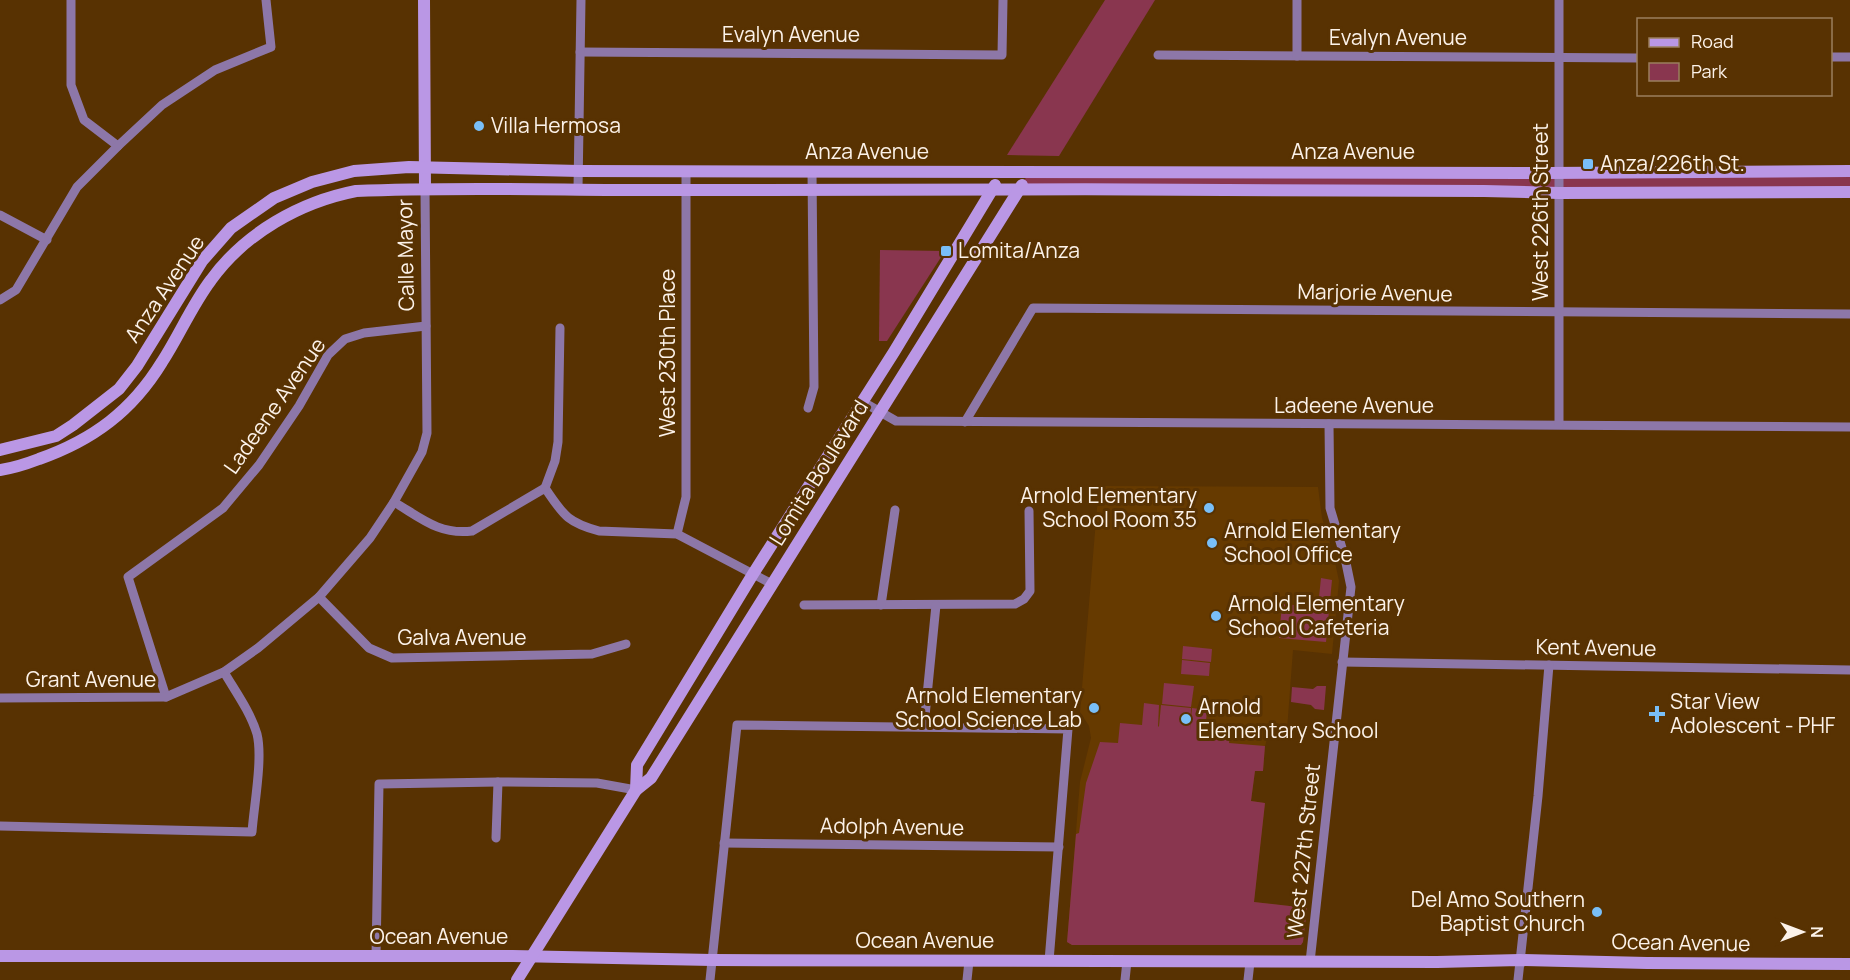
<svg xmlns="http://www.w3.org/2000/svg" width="1850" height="980" font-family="Manrope,sans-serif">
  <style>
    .built { fill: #663a00 }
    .green { fill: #89364f }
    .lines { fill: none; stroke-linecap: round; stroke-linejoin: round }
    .street { stroke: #8d77a8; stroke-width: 9 }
    .secondary { stroke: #ba97e5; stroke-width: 12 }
    .poi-dot { fill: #79bff8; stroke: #583202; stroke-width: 2 }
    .labels { text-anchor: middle; stroke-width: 6; stroke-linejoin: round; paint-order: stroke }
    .street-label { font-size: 21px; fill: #fcf2e9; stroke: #583202 }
    .poi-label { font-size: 21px; fill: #fcf2e9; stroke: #583202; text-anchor: start }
  </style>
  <rect width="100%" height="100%" fill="#583202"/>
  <polygon class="built" points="1103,486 1318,487 1322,518 1333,553 1339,581 1332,654 1293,650 1287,730 1270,729 1265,746 1263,771 1255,771 1251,801 1265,803 1254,902 1307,908 1303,942 1301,945 1072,945 1067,942 1080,782 1091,738 1089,726 1080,712 1097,508"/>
  <g class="green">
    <polygon points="1105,0 1155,0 1059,156 1007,155"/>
    <polygon points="1030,171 1850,171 1850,192 1019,189"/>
    <polygon points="880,250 945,251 887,341 879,341"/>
    <polygon points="1321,578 1332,580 1326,642 1279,638 1282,604 1318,607"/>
    <polygon points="1183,646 1212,649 1211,662 1182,659"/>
    <polygon points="1182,660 1210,663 1209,676 1181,674"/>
    <polygon points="1164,683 1194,686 1191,707 1162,704"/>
    <polygon points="1317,686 1326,686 1324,710 1315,709 1311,705 1291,702 1292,687 1313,689"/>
    <polygon points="1144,703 1159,705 1158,727 1159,726 1161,705 1191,708 1190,730 1192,708 1207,710 1205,732 1230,734 1229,743 1265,746 1263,771 1255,771 1251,801 1265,803 1254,902 1307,908 1303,942 1301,945 1072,945 1067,942 1076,834 1079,833 1086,783 1100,742 1118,743 1120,723 1142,725"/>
  </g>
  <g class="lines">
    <g class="street">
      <polyline points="71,0 71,85 84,120 118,146"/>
      <polyline points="580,52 1002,55 1003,0"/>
      <polyline points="1158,55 1638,58"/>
      <polyline points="1297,56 1297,0"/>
      <polyline points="1830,57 1850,57"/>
      <polyline points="578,189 581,0"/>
      <polyline points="0,215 47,240"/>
      <polyline points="0,300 16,290 77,187 118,146 162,105 215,70 271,47 266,0"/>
      <polyline points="863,402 896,421 1850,427"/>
      <polyline points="808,408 814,387 812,171"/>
      <polyline points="965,422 1033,308 1850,314"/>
      <polyline points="1559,424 1559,0"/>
      <polyline points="545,488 555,461 558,442 560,328"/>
      <path d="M394 502C421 518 439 535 472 531L545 488C563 514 566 522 599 531L677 534 772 584"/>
      <polyline points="677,534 686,497 686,171"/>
      <polyline points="319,597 369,648 392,658 592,654 626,644"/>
      <polyline points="804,605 1015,604 1024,599 1030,591 1029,511"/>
      <polyline points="881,605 895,510"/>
      <polyline points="1342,662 1850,670"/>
      <polyline points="166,697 128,577 223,508 259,465 299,406 328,355 345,339 364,333 426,326"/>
      <polyline points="0,698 166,697 224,672 258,648 319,597 370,538 394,502 422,452 427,433 425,188"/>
      <polyline points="924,726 936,605"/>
      <path d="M0 826 252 832C254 805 263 758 257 734 250 711 235 691 224 672"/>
      <polyline points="496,838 498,782"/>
      <polyline points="724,843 1059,847"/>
      <polyline points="376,957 379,784 498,782 597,783 636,790"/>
      <polyline points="1310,962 1351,587 1345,558 1330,508 1329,424"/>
      <polyline points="710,980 737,725 1068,729 1049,961"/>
      <polyline points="967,980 969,961"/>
      <polyline points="1125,980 1127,961"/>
      <polyline points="1248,980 1250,962"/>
      <polyline points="1518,980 1538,796 1549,665"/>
    </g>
    <g class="secondary">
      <polyline points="424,0 425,188"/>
      <polyline points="0,450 56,436 73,425 119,389 137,366 202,261 231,228 274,198 312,182 354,171 409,167 579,171 1548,173 1850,171"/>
      <path d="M0 470C14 468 26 464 39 459 93 440 132 411 162 362 179 336 192 305 211 280 245 233 300 202 356 191 467 186 578 191 690 190 955 188 1219 190 1484 191L1559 193 1850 192"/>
      <polyline points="636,790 637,765 753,574 894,352 995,185"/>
      <polyline points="0,956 513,956 712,960 1437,962 1520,960 1647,963 1850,964"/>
      <polyline points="517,980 636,790 651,778 1022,185"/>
    </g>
  </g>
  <g class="poi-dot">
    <circle cx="479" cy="126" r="6"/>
    <rect x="1582" y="158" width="12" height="12" rx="3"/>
    <rect x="940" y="245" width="12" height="12" rx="3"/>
    <circle cx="1209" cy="508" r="6"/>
    <circle cx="1212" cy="543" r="6"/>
    <circle cx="1216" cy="616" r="6"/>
    <circle cx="1094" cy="708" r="6"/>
    <path d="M1654 705h6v6h6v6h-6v6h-6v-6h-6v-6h6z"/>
    <circle cx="1186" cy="719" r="6"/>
    <circle cx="1597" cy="912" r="6"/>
  </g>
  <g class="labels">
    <g class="street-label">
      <text x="791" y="42">Evalyn Avenue</text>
      <text x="1398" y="45">Evalyn Avenue</text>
      <text x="867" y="159">Anza Avenue</text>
      <text x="1353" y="159">Anza Avenue</text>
      <text transform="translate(1541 212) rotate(-90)" y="7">West 226th Street</text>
      <text transform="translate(406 255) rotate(-91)" y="7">Calle Mayor</text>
      <text transform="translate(165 289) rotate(-56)" y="7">Anza Avenue</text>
      <text transform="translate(1375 293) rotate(1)" y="7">Marjorie Avenue</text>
      <text transform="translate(668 353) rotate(-90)" y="7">West 230th Place</text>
      <text transform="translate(275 406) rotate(-55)" y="7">Ladeene Avenue</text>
      <text x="1354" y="413">Ladeene Avenue</text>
      <text transform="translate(819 473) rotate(-58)" y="7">Lomita Boulevard</text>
      <text x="462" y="645">Galva Avenue</text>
      <text transform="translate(1596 648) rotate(1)" y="7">Kent Avenue</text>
      <text x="91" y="687">Grant Avenue</text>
      <text transform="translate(892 827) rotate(1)" y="7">Adolph Avenue</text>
      <text transform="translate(1304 851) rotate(-84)" y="7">West 227th Street</text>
      <text x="439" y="944">Ocean Avenue</text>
      <text x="925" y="948">Ocean Avenue</text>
      <text transform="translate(1681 943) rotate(1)" y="7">Ocean Avenue</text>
    </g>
    <g class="poi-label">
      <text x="491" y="133">Villa Hermosa</text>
      <text x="1600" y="171">Anza/226th St.</text>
      <text x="958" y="258">Lomita/Anza</text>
      <text x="1197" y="503" text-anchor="end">Arnold Elementary<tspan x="1197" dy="24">School Room 35</tspan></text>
      <text x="1224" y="538">Arnold Elementary<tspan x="1224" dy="24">School Office</tspan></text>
      <text x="1228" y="611">Arnold Elementary<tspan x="1228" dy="24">School Cafeteria</tspan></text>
      <text x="1082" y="703" text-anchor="end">Arnold Elementary<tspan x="1082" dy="24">School Science Lab</tspan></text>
      <text x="1670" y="709">Star View<tspan x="1670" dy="24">Adolescent - PHF</tspan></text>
      <text x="1198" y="714">Arnold<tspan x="1198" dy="24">Elementary School</tspan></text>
      <text x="1585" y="907" text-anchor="end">Del Amo Southern<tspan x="1585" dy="24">Baptist Church</tspan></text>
    </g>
  </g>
  <rect x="1637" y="18" width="195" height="78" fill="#583202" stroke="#9a7f5e" stroke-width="1.5"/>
  <rect x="1649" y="38" width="30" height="9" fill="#ba97e5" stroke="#9a7f5e" stroke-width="1.5"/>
  <text x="1691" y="48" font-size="18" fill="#fcf2e9">Road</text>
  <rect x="1649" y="63" width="30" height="18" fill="#89364f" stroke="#9a7f5e" stroke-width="1.5"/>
  <text x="1691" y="78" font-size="18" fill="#fcf2e9">Park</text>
  <g transform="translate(1802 932) rotate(90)" stroke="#583202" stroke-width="4.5" paint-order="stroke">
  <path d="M0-4.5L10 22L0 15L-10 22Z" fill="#fcf2e9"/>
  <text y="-9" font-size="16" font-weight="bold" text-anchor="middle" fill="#fcf2e9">N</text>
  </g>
</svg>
